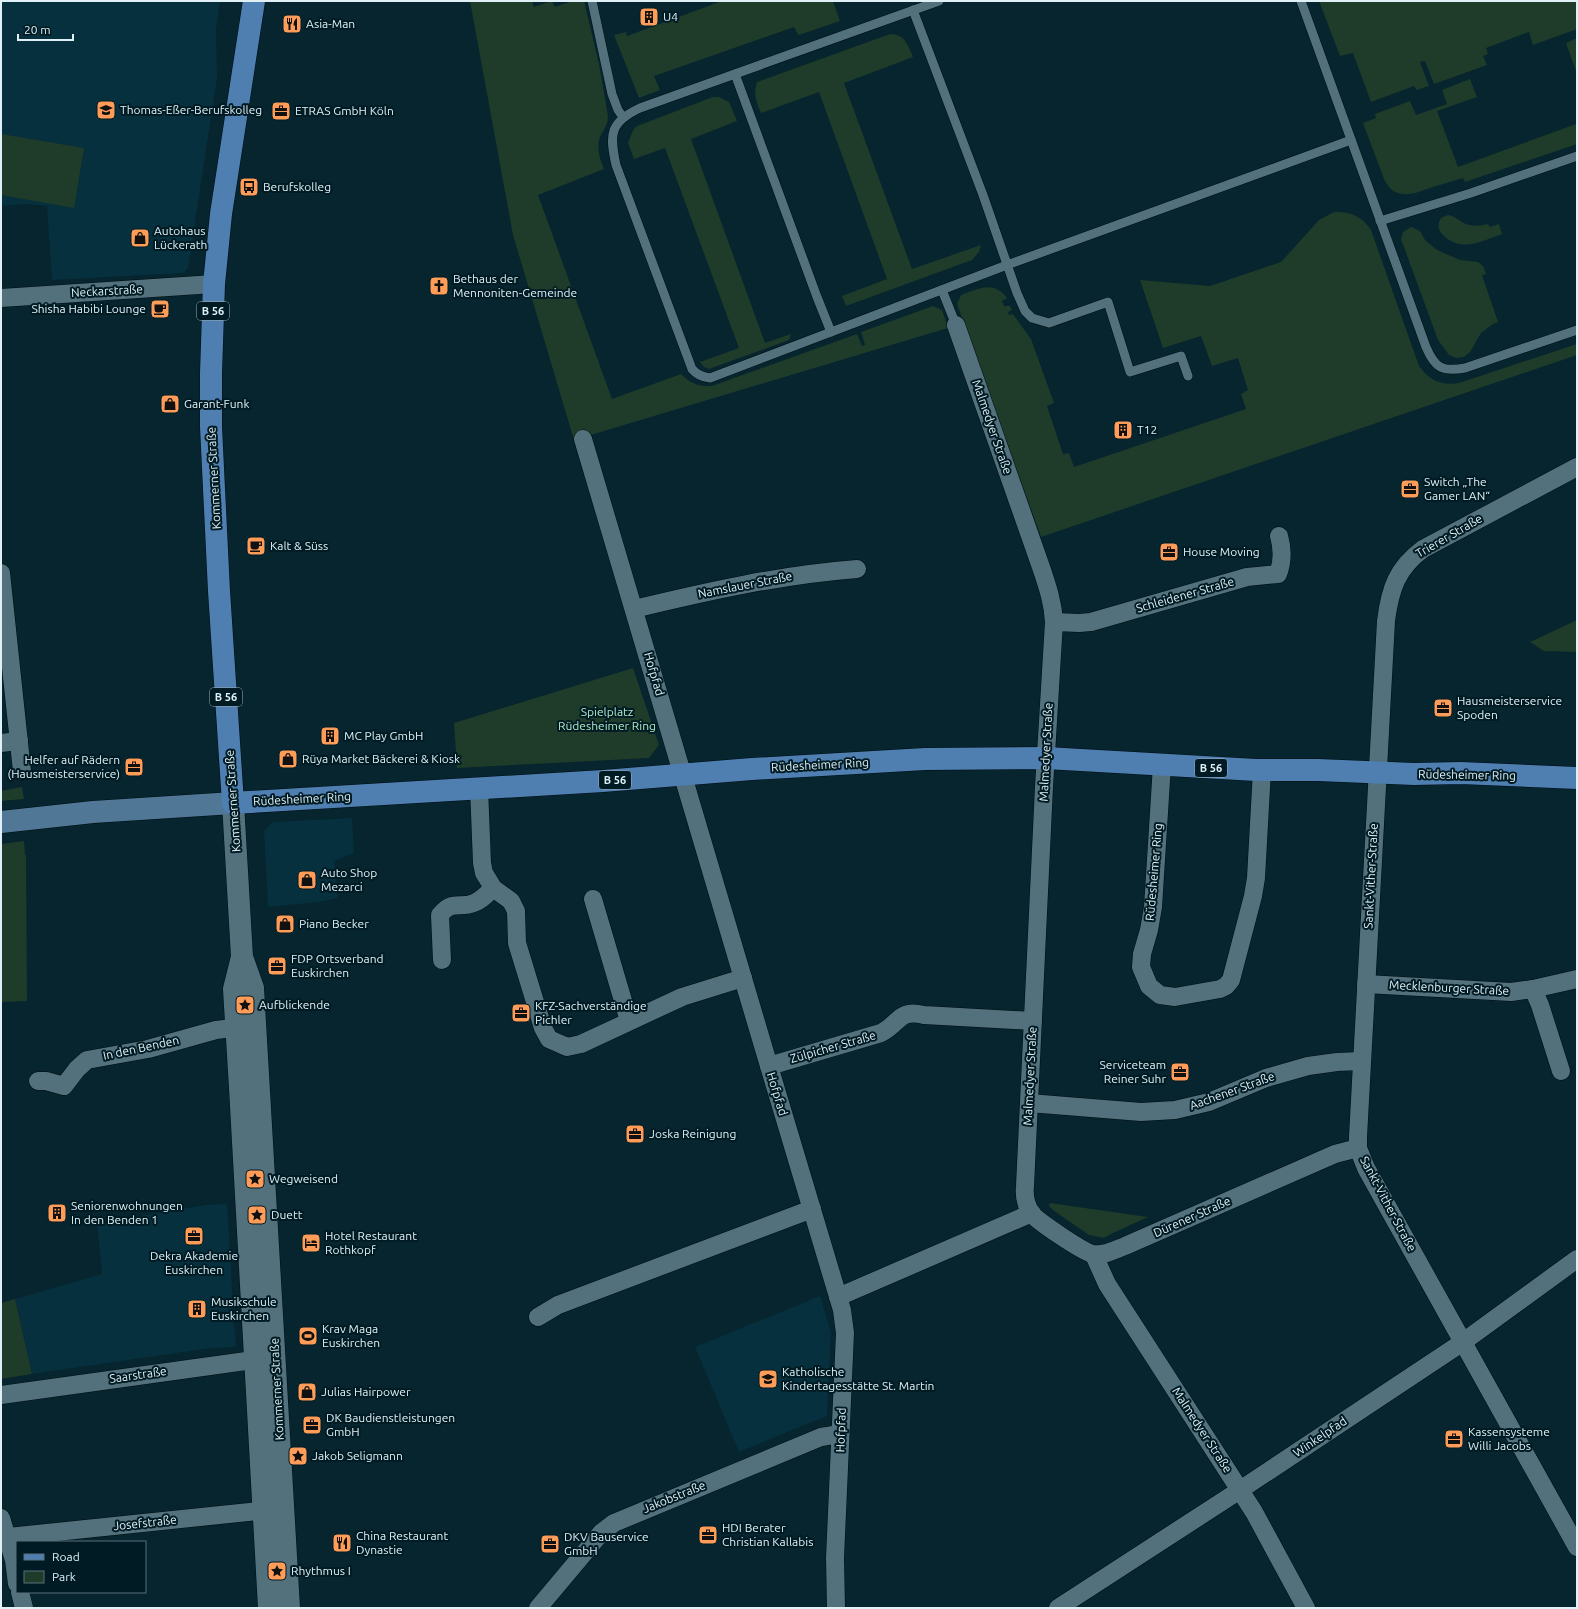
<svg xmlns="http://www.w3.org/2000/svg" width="1578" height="1609" font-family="Ubuntu,sans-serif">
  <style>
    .built { fill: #06303d }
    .green { fill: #1f3b29 }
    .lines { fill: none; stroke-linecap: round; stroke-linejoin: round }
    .service-casing { stroke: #000d14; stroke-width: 10 }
    .minor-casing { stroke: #000d14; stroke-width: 19 }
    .tertiary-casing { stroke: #000d14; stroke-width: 23 }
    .secondary-casing { stroke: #000d14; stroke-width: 23 }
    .primary-casing { stroke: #000d14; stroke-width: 23 }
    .service { stroke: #52717c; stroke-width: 9 }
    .minor { stroke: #52717c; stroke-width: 18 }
    .tertiary { stroke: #52717c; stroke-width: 22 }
    .secondary { stroke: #507796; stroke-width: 22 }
    .primary { stroke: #4f7eb0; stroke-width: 22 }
    .labels { text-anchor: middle; stroke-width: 4; stroke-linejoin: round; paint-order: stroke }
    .shield { fill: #001b24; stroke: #9cb0b7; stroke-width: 1 }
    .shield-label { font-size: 11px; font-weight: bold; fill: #dff0f6 }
    .poi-label { font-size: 12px; fill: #dff0f6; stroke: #001b24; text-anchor: start }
    .street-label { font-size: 12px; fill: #dff0f6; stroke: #001b24 }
    .park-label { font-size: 12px; fill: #b1ebc4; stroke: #001b24 }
  </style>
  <rect width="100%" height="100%" fill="#06252e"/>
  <g class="built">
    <polygon points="1,1 220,1 216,30 217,78 188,268 183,273 52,280 47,206 27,204 1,206"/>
    <polygon points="352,818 354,853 334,861 338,898 319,902 268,907 264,831 272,822"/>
    <polygon points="227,1204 230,1250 227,1251 227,1262 231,1262 233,1323 234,1323 236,1347 211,1348 32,1374 15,1299 102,1274 97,1223 206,1205"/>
    <polygon points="820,1296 831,1332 827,1416 739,1452 695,1347"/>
  </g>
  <g class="green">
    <path d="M470 1H532L534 7 551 1H552L555 7 572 1H584L599 64 608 116C608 125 604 129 600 137 596 148 600 159 604 169L538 195 612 399 681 374C689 383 700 387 712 386L857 334 862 346 865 345 861 332 933 306 942 310 948 328 574 440 513 235Z"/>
    <polygon points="722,1 833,1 840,21 799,35 797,33 794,27 654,76 660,90 639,98 614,35 626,32 627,36"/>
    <polygon points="1319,1 1577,1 1577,29 1533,45 1529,32 1486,48 1488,54 1483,56 1487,65 1434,84 1425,61 1420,62 1429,86 1417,90 1414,86 1371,102 1353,53 1340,56"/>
    <path d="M890 34C905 34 908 45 913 57L844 83 912 269 981 245 979 252 972 260 846 306 842 296 887 279 819 92 761 113C756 102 753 93 757 82Z"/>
    <polygon points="1577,38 1577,74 1566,43"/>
    <path d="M1470 79 1477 97 1437 111 1458 167 1576 124 1577 144 1465 182 1463 178C1453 181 1443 184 1433 187 1414 194 1395 202 1384 179L1363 123 1376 118 1375 114 1410 101 1416 115 1447 104 1442 90Z"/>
    <polygon points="713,97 719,97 729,102 737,121 691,139 765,343 791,334 789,340 709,369 704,367 700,362 739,348 665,148 634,159 628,143 633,130 637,126"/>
    <polygon points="1,134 84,148 74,208 1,195"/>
    <path d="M1334 212C1350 211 1362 216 1371 230L1419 366C1429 380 1441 386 1459 383L1577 344V355L1041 537 957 304 961 295C979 289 993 280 1007 298L1002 301 1004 306H1010L1012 310 1008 312 1009 315 1013 314 1031 339 1054 403 1047 406 1063 454 1069 453 1074 467 1246 409 1241 394 1248 390 1238 358 1212 366 1201 336 1163 348 1140 280 1210 286 1281 262 1319 220Z"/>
    <path d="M1448 215C1454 216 1457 219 1462 222 1470 227 1479 226 1488 224L1490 227 1499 224 1502 234C1482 241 1461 253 1443 235 1438 230 1437 224 1441 218Z"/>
    <polygon points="1411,227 1420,231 1425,240 1437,250 1460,260 1478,262 1483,266 1486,274 1482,275 1498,322 1493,324 1481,333 1470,352 1464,357 1456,358 1449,355 1438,340 1401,239 1403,232"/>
    <polygon points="1577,620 1577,652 1544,651 1530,642"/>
    <polygon points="633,668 659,745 649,758 457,768 454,723"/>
    <polygon points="22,787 24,799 1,801 1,791"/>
    <polygon points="24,841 25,855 26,855 27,1001 1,1002 1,844"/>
    <polygon points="1050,1203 1148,1217 1115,1232 1104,1238 1089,1235 1053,1210 1049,1206"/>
    <polygon points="15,1299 32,1374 1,1379 1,1303"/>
  </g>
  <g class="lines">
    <defs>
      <g id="service">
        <polyline points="592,1 612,94 618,110 623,117"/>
        <path d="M939 1 640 108C610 122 609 134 616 165L692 369C697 375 702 377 710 378L1007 265 1351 140"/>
        <path d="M1301 1 1426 347C1435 368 1442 372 1465 368L1577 330"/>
        <polyline points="913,10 983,195 1017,293 1025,311 1032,318 1049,323 1108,302 1130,372 1181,356 1188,376"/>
        <polyline points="735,74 817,297 831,332"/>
        <polyline points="1380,221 1471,193 1577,156"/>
        <polyline points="942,290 956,325"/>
      </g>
      <g id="minor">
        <polyline points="1,298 214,284"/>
        <path d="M956 325 1042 570C1048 588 1053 603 1054 622L1044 787 1025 1186C1024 1195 1026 1205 1031 1213 1037 1221 1083 1252 1093 1254 1104 1256 1115 1250 1125 1246L1335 1154 1358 1148"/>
        <polyline points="583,439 769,1066 842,1310 845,1333 835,1558 836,1608"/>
        <path d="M1577 467 1423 549C1397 568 1390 589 1386 621L1358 1137V1148L1366 1168 1577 1547"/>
        <polyline points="1,573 22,771"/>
        <path d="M634 609C709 591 780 575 857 569"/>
        <path d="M1054 622 1079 623 1091 622 1247 577 1278 574C1283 561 1283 550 1279 536"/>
        <polyline points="1,743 19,741"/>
        <polyline points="1162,765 1153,907 1149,930 1142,954 1141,967 1149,986 1160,995 1175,997 1220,989 1226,986 1231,980 1253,896 1256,878 1262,770"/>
        <polyline points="479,788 482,863 484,873 489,881 493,888 511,901 516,911 517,943 543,1028 549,1039 567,1047 581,1044 682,997 743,978"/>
        <polyline points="593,899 629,1021"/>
        <path d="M442 960 440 915C453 899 459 909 474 903 482 900 487 894 493 888"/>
        <polyline points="1366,984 1511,992 1533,989 1577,979"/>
        <polyline points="1533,989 1540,1005 1561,1071"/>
        <path d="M769 1066 881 1033C901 1023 897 1009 924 1015L1033 1021"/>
        <polyline points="38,1081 46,1081 64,1086 77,1069 87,1060 148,1049 216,1030 249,1026"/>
        <polyline points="1029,1103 1141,1112 1175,1110 1209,1102 1266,1078 1308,1066 1337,1062 1361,1061"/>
        <polyline points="1094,1255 1107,1284 1254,1512 1306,1608"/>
        <polyline points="838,1297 1032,1213"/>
        <polyline points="538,1317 558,1305 812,1209"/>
        <polyline points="1,1395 268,1358"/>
        <polyline points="1,1518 14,1560 17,1584"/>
        <polyline points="8,1537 277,1509"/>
        <polyline points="20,1592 24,1608"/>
        <polyline points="538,1608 601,1533 614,1523 821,1437 840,1434"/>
        <polyline points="1058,1608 1240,1490 1463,1342 1577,1259"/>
      </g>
      <g id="tertiary">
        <polyline points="233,803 242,957 253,988 289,1608"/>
        <polyline points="242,957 234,989 240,1088 269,1608"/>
      </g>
      <polyline id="secondary" points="1,822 93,812 233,803"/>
      <polyline id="primary" points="254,1 221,214 214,284 211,373 211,427 219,591 233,803 603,781 752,769 925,759 1046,758 1256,770 1318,770 1414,774 1461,773 1577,778"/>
    </defs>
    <use href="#service" class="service-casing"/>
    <use href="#minor" class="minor-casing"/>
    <use href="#tertiary" class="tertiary-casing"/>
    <use href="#secondary" class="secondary-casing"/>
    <use href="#primary" class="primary-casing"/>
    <use href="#service" class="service"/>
    <use href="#minor" class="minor"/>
    <use href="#tertiary" class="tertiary"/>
    <use href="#secondary" class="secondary"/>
    <use href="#primary" class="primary"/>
  </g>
  <defs>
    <symbol id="building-square" viewBox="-11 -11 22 22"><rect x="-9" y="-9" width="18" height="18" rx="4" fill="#fe9c58" stroke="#001b24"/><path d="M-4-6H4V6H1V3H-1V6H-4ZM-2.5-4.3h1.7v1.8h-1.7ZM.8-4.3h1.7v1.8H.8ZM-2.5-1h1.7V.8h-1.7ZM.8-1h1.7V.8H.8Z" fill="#111"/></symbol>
    <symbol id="restaurant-square" viewBox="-11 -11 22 22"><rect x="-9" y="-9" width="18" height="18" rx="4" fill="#fe9c58" stroke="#001b24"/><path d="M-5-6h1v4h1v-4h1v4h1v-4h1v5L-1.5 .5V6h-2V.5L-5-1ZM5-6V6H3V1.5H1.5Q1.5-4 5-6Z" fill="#111"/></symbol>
    <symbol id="university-square" viewBox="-11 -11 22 22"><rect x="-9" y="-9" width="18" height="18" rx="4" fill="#fe9c58" stroke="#001b24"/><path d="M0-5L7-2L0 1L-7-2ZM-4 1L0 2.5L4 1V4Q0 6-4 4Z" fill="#111"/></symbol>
    <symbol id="office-square" viewBox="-11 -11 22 22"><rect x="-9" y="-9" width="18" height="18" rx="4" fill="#fe9c58" stroke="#001b24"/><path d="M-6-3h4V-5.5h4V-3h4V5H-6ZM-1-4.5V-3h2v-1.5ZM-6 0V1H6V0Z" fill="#111"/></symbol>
    <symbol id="bus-square" viewBox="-11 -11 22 22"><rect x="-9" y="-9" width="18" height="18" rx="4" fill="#fe9c58" stroke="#001b24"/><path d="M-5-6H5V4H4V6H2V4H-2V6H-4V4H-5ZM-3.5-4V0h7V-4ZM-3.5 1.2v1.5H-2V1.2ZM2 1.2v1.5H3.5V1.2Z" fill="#111"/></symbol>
    <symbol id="shop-square" viewBox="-11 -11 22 22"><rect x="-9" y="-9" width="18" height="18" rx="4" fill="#fe9c58" stroke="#001b24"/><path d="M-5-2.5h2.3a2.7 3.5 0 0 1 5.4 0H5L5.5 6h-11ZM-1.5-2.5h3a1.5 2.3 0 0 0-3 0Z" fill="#111"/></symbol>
    <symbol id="church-square" viewBox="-11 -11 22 22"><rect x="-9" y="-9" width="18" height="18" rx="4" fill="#fe9c58" stroke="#001b24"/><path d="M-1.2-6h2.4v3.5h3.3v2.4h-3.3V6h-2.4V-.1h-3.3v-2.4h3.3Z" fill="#111"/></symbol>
    <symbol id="cafe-square" viewBox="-11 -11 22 22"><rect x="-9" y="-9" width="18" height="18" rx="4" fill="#fe9c58" stroke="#001b24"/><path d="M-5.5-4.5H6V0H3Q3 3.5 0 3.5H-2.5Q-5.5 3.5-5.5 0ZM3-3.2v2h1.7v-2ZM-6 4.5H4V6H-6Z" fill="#111"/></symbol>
    <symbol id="sight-square" viewBox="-11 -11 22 22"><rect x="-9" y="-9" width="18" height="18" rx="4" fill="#fe9c58" stroke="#001b24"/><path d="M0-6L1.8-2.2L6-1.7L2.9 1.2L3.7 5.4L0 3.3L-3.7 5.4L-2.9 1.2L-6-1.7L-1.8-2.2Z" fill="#111"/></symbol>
    <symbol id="hotel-square" viewBox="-11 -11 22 22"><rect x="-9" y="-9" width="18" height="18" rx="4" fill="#fe9c58" stroke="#001b24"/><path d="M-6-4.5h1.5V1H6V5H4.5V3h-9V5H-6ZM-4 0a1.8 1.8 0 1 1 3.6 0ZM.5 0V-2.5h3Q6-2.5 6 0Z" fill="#111"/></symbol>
    <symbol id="stadium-square" viewBox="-11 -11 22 22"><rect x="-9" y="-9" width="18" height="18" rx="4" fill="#fe9c58" stroke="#001b24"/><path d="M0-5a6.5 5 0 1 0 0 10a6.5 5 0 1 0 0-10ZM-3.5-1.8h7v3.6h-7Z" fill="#111"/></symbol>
    <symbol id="school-square" viewBox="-11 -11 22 22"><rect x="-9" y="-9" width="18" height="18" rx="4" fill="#fe9c58" stroke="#001b24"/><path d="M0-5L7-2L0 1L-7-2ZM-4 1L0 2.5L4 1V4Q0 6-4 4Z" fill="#111"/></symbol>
  </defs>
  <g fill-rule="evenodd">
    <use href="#building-square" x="638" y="6" width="22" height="22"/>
    <use href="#restaurant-square" x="281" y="13" width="22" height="22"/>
    <use href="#university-square" x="95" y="99" width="22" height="22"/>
    <use href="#office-square" x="270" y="100" width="22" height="22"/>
    <use href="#bus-square" x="238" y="176" width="22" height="22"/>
    <use href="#shop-square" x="129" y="227" width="22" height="22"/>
    <use href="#church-square" x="428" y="275" width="22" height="22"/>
    <use href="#cafe-square" x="149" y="298" width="22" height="22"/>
    <use href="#shop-square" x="159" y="393" width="22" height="22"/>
    <use href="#building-square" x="1112" y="419" width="22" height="22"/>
    <use href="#office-square" x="1399" y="478" width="22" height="22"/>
    <use href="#cafe-square" x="245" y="535" width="22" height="22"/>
    <use href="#office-square" x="1158" y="541" width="22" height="22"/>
    <use href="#office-square" x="1432" y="697" width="22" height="22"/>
    <use href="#building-square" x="319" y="725" width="22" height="22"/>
    <use href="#shop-square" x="277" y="748" width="22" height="22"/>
    <use href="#office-square" x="123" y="756" width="22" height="22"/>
    <use href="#shop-square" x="296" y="869" width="22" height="22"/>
    <use href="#shop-square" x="274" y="913" width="22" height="22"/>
    <use href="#office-square" x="266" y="955" width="22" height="22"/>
    <use href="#sight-square" x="234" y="994" width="22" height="22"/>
    <use href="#office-square" x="510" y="1002" width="22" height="22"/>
    <use href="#office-square" x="1169" y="1061" width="22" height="22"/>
    <use href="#office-square" x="624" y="1123" width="22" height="22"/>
    <use href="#sight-square" x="244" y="1168" width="22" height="22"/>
    <use href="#building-square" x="46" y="1202" width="22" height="22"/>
    <use href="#sight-square" x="246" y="1204" width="22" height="22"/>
    <use href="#office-square" x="183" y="1225" width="22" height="22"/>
    <use href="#hotel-square" x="300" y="1232" width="22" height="22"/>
    <use href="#building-square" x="186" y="1298" width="22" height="22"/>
    <use href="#stadium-square" x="297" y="1325" width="22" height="22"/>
    <use href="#school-square" x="757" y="1368" width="22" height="22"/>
    <use href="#shop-square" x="296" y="1381" width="22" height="22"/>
    <use href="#office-square" x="301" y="1414" width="22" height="22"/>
    <use href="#office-square" x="1443" y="1428" width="22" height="22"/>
    <use href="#sight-square" x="287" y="1445" width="22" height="22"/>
    <use href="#office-square" x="697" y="1524" width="22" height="22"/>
    <use href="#restaurant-square" x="331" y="1532" width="22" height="22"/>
    <use href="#office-square" x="539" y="1533" width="22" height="22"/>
    <use href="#sight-square" x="266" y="1560" width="22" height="22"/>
  </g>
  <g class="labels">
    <g class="shield">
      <rect x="197" y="302" width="32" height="18" rx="3"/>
      <rect x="210" y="688" width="32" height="18" rx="3"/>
      <rect x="1195" y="759" width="32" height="18" rx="3"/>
      <rect x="599" y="771" width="32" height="18" rx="3"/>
    </g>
    <g class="shield-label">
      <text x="213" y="315">B 56</text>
      <text x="226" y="701">B 56</text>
      <text x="1211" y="772">B 56</text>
      <text x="615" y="784">B 56</text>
    </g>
    <g class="poi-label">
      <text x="663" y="21">U4</text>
      <text x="306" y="28">Asia-Man</text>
      <text x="120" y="114">Thomas-Eßer-Berufskolleg</text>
      <text x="295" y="115">ETRAS GmbH Köln</text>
      <text x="263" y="191">Berufskolleg</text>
      <text x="154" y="235">Autohaus<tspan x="154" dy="14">Lückerath</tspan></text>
      <text x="453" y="283">Bethaus der<tspan x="453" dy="14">Mennoniten-Gemeinde</tspan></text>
      <text x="146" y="313" text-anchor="end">Shisha Habibi Lounge</text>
      <text x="184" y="408">Garant-Funk</text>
      <text x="1137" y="434">T12</text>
      <text x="1424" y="486">Switch „The<tspan x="1424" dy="14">Gamer LAN“</tspan></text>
      <text x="270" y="550">Kalt &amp; Süss</text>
      <text x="1183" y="556">House Moving</text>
      <text x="1457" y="705">Hausmeisterservice<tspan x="1457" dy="14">Spoden</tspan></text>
      <text x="344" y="740">MC Play GmbH</text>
      <text x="302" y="763">Rüya Market Bäckerei &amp; Kiosk</text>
      <text x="120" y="764" text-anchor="end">Helfer auf Rädern<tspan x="120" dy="14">(Hausmeisterservice)</tspan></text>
      <text x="321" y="877">Auto Shop<tspan x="321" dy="14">Mezarci</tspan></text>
      <text x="299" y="928">Piano Becker</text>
      <text x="291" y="963">FDP Ortsverband<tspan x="291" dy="14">Euskirchen</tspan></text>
      <text x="259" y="1009">Aufblickende</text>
      <text x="535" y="1010">KFZ-Sachverständige<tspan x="535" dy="14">Pichler</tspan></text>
      <text x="1166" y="1069" text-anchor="end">Serviceteam<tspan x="1166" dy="14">Reiner Suhr</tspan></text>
      <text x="649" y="1138">Joska Reinigung</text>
      <text x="269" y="1183">Wegweisend</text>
      <text x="71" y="1210">Seniorenwohnungen<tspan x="71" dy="14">In den Benden 1</tspan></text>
      <text x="271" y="1219">Duett</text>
      <text x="325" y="1240">Hotel Restaurant<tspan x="325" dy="14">Rothkopf</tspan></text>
      <text x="194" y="1260" text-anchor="middle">Dekra Akademie<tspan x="194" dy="14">Euskirchen</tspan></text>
      <text x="211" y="1306">Musikschule<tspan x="211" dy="14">Euskirchen</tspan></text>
      <text x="322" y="1333">Krav Maga<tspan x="322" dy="14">Euskirchen</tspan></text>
      <text x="782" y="1376">Katholische<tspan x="782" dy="14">Kindertagesstätte St. Martin</tspan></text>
      <text x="321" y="1396">Julias Hairpower</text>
      <text x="326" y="1422">DK Baudienstleistungen<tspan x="326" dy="14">GmbH</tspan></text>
      <text x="1468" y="1436">Kassensysteme<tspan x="1468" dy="14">Willi Jacobs</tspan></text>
      <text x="312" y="1460">Jakob Seligmann</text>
      <text x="722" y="1532">HDI Berater<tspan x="722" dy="14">Christian Kallabis</tspan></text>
      <text x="356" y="1540">China Restaurant<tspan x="356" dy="14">Dynastie</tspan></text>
      <text x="564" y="1541">DKV Bauservice<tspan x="564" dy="14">GmbH</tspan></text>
      <text x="291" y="1575">Rhythmus I</text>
    </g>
    <g class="street-label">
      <text transform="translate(107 291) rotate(-3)" y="4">Neckarstraße</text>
      <text transform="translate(992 427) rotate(71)" y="4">Malmedyer Straße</text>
      <text transform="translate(214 478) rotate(-93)" y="4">Kommerner Straße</text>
      <text transform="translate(1449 536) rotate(-30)" y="4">Trierer Straße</text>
      <text transform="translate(745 585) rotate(-11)" y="4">Namslauer Straße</text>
      <text transform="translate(1185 595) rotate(-16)" y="4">Schleidener Straße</text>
      <text transform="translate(654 674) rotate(74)" y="4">Hofpfad</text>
      <text transform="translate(1046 752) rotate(-87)" y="4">Malmedyer Straße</text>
      <text transform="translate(820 765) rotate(-3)" y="4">Rüdesheimer Ring</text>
      <text transform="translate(1467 775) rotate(1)" y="4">Rüdesheimer Ring</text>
      <text transform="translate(302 799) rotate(-3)" y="4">Rüdesheimer Ring</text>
      <text transform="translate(233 801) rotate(-94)" y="4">Kommerner Straße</text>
      <text transform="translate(1154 872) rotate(-85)" y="4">Rüdesheimer Ring</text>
      <text transform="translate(1371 876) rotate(-87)" y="4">Sankt-Vither-Straße</text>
      <text transform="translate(1449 988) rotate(3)" y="4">Mecklenburger Straße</text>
      <text transform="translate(833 1047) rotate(-16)" y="4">Zülpicher Straße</text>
      <text transform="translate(141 1048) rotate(-12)" y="4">In den Benden</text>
      <text transform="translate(1030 1076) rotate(-87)" y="4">Malmedyer Straße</text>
      <text transform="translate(1232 1091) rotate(-20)" y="4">Aachener Straße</text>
      <text transform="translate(777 1094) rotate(73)" y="4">Hofpfad</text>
      <text transform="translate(1388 1204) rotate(62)" y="4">Sankt-Vither-Straße</text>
      <text transform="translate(1192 1217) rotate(-24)" y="4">Dürener Straße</text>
      <text transform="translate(138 1375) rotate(-8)" y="4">Saarstraße</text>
      <text transform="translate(277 1389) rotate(-93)" y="4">Kommerner Straße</text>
      <text transform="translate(841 1430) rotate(-88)" y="4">Hofpfad</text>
      <text transform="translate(1202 1430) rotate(57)" y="4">Malmedyer Straße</text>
      <text transform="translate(1320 1437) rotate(-34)" y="4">Winkelpfad</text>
      <text transform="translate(674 1497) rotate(-22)" y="4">Jakobstraße</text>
      <text transform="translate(145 1523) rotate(-6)" y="4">Josefstraße</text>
    </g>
    <g class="park-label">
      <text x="607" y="716">Spielplatz<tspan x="607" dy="14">Rüdesheimer Ring</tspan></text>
    </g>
  </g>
  <rect width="1578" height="1609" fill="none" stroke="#dff0f6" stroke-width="4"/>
  <rect x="16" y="1541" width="130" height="52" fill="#001b24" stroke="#597078"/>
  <rect x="24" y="1554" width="20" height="6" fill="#4f7eb0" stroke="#597078"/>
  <text x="52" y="1561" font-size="12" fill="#dff0f6">Road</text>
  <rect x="24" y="1571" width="20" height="12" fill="#1f3b29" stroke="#597078"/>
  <text x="52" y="1581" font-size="12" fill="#dff0f6">Park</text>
  <path d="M18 34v6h55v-6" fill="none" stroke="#dff0f6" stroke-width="2"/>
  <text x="24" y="34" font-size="12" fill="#dff0f6" stroke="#001b24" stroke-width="3" paint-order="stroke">20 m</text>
</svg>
